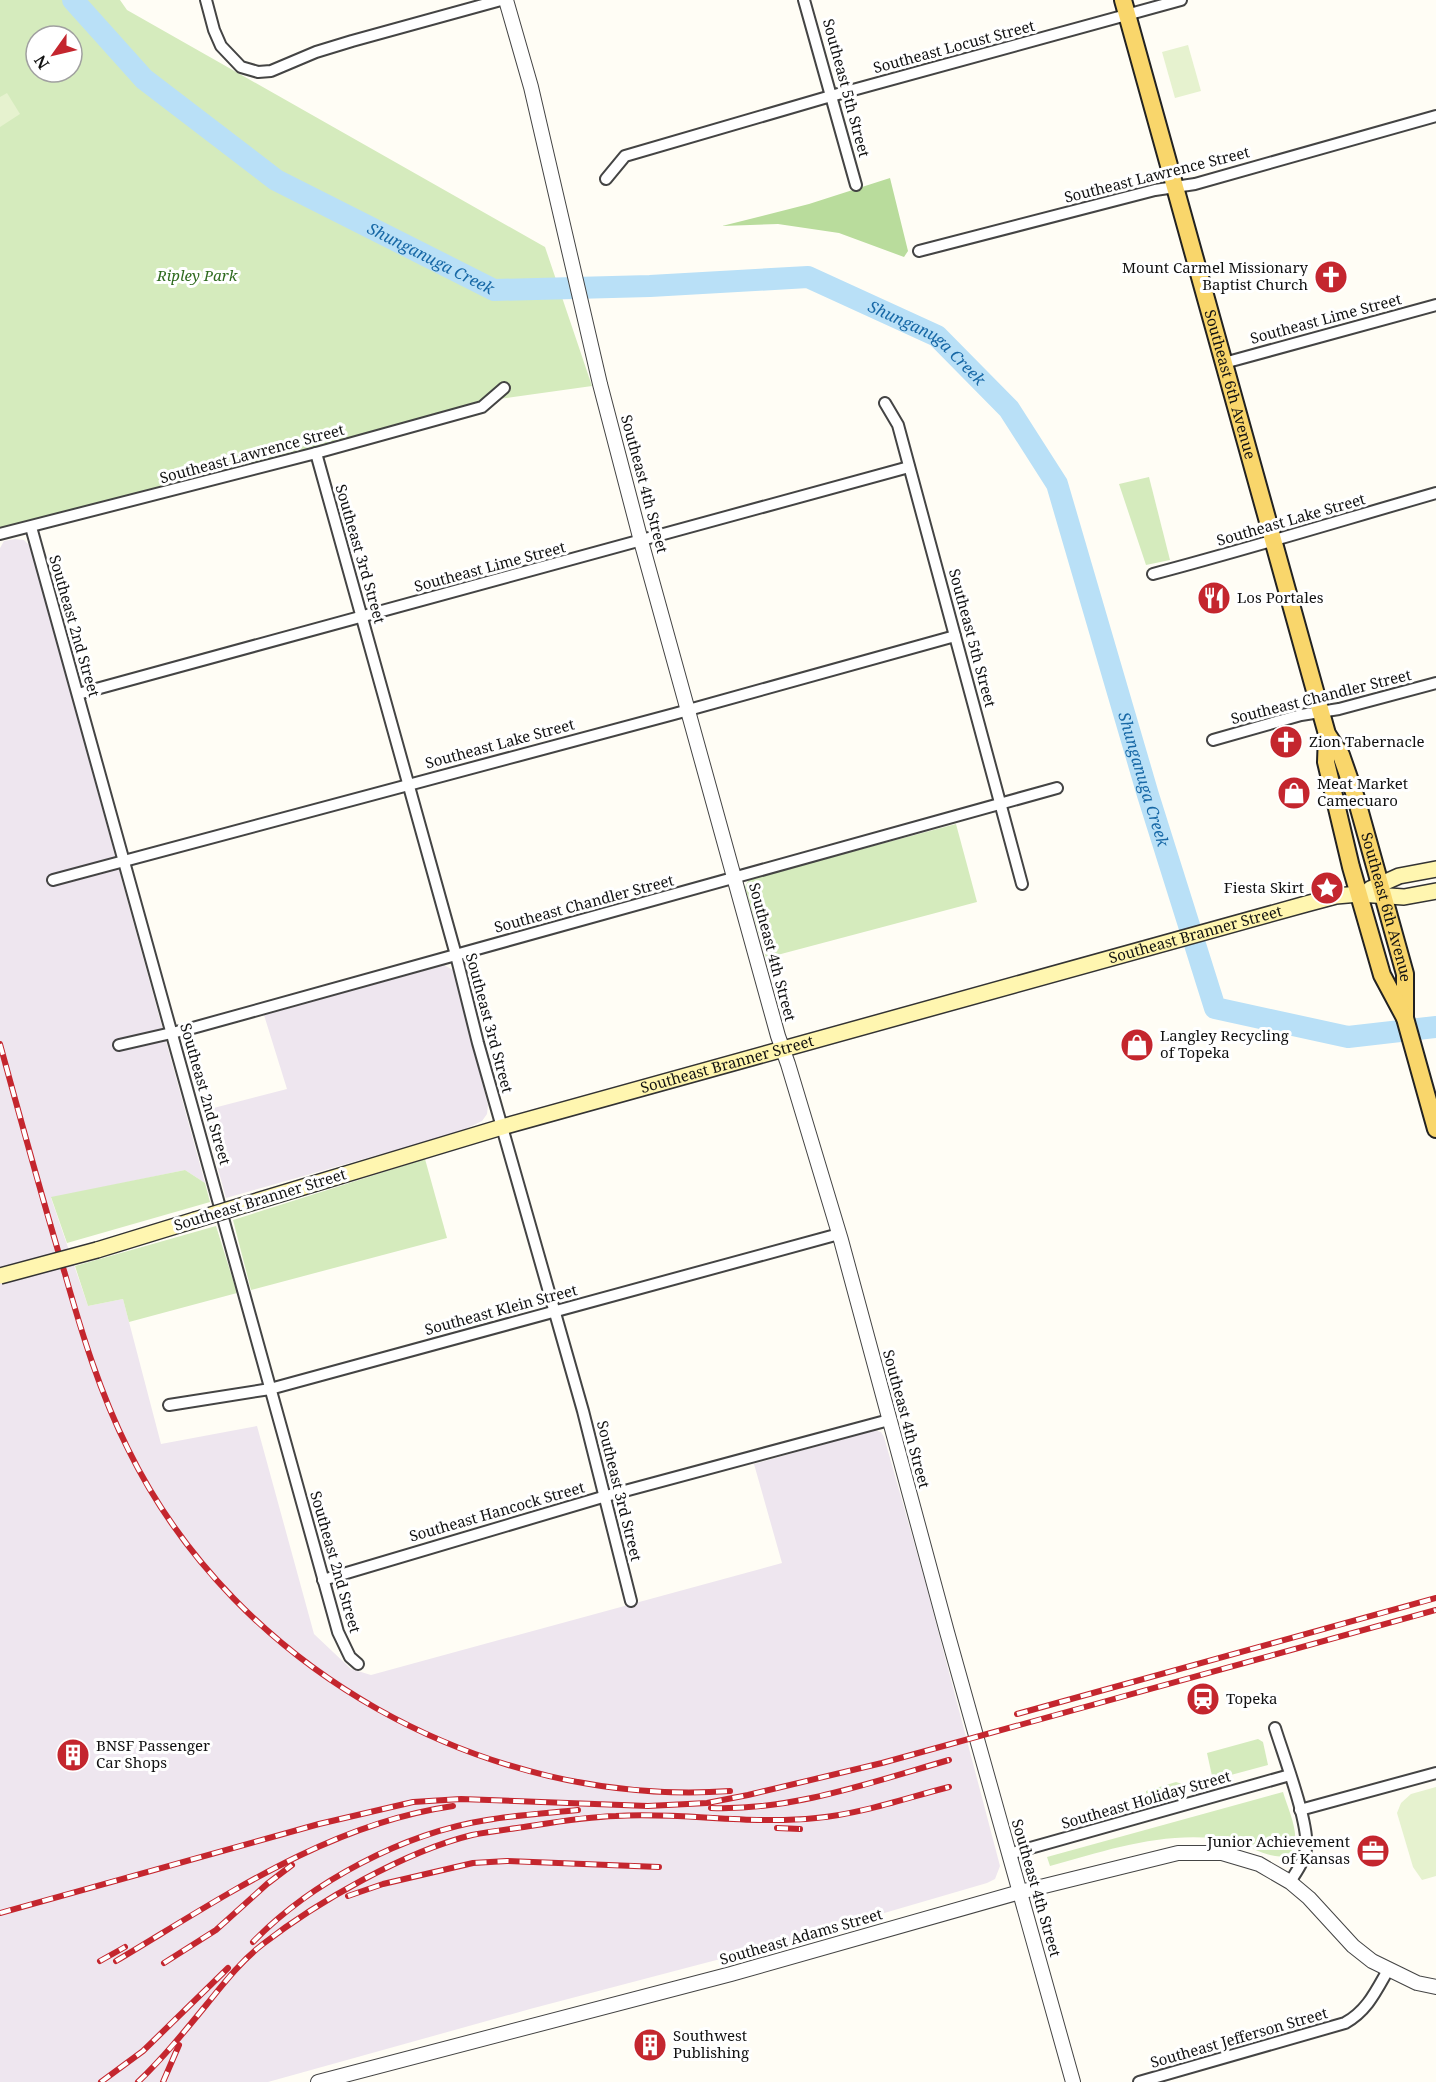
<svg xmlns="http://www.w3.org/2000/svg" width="1436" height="2082" font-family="'Noto Serif',serif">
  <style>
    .industrial { fill: #eee6ef }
    .green { fill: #d5ebbd; fill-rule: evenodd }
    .forest { fill: #b9dc9c }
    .pitch { fill: #e6f2cf }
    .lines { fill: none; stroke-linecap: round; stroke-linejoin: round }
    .river { stroke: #b9e0f7; stroke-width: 22 }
    .minor-casing { stroke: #444; stroke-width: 14 }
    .tertiary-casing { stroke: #444; stroke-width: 16 }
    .secondary-casing { stroke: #333; stroke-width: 18 }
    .primary-casing { stroke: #222; stroke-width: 20 }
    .minor { stroke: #fff; stroke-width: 10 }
    .tertiary { stroke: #fff; stroke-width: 14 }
    .secondary { stroke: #fff6b0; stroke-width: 15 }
    .primary { stroke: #f9d66b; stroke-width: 16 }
    .rail-casing { stroke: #c4262e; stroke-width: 6 }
    .rail { stroke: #fff; stroke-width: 4; stroke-dasharray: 11; stroke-linecap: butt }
    .secondary-bridge-casing { stroke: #333; stroke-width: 18; stroke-linecap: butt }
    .secondary-bridge { stroke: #fff6b0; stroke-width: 15 }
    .labels { text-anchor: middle; stroke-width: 6; stroke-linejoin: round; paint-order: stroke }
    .street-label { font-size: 15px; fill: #111; stroke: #fff }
    .poi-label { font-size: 15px; fill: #111; stroke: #fff; text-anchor: start }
    .park-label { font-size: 15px; font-style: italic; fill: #2f6b1f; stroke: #fff }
    .water-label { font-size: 16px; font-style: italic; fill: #1768a6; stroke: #fff }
  </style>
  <rect width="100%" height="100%" fill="#fffdf5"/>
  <g class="industrial">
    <polygon points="15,539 24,540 30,546 205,1183 185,1170 51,1198 88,1306 123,1299 161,1444 257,1426 314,1634 351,1669 371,1675 782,1563 754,1464 874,1430 881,1432 884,1437 925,1581 1000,1866 995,1879 987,1883 785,1942 530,2009 268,2082 0,2082 0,548 4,541"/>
    <polygon points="444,965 453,970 488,1105 487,1114 482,1121 459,1132 226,1198 202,1111 287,1089 264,1015"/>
  </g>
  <g class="green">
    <path d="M0 0H120L127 10 545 247 592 386 492 400 0 538ZM36 36H72V72H36Z"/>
    <polygon points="1149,477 1170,560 1146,565 1119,484"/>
    <polygon points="956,824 977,902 766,958 745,887 748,881 756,877"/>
    <polygon points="425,1159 447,1238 251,1290 233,1220"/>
    <polygon points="185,1170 205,1183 210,1202 67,1243 51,1197"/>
    <polygon points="216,1226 237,1293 129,1322 123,1299 88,1306 75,1266"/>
    <polygon points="1258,1739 1263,1742 1268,1765 1216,1779 1212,1776 1207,1753"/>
    <polygon points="1176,1782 1182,1784 1184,1790 1146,1800 1146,1791"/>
    <path d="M1283 1792C1287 1806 1297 1827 1295 1842 1292 1871 1253 1848 1239 1843 1232 1841 1224 1840 1216 1839V1837L1213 1836V1838C1156 1833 1104 1851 1050 1866L1047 1857Z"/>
  </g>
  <polygon class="forest" points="890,178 908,251 904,257 839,233 778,224 722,226 809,204"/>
  <g class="pitch">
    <polygon points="1188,45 1201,91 1175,98 1162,52"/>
    <polygon points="7,93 20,114 0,127 0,97"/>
    <polygon points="1436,1787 1436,1876 1422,1880 1413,1867 1397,1813 1401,1803 1411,1794"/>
  </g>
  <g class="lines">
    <path class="river" id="s1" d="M73 0 144 79 276 180 494 290 650 286 808 277 937 336 1009 409 1057 484 1148 795 1215 1008 1348 1037 1436 1027"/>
    <defs>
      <g id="minor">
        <polyline points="206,0 214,30 221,46 241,67 258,72 271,71 316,52 352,41 501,0"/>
        <polyline points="804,0 856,185"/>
        <polyline points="606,179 625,156 831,96 1181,0"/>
        <polyline points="919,251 1155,190 1195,184 1436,116"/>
        <polyline points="1224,363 1436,305"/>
        <polyline points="885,403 898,425 1022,884"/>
        <polyline points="316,453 456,955 478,1043 583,1411 631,1601"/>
        <polyline points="31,527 338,1632 350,1657 358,1664"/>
        <polyline points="0,534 316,453 482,407 504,388"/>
        <path d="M1153 574C1248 549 1342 520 1436 493"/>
        <polyline points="78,694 909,467"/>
        <polyline points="1213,740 1301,715 1339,709 1436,683"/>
        <polyline points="53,880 674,714 955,636"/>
        <polyline points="119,1045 189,1029 1057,788"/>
        <polyline points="169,1405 270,1389 839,1234"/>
        <polyline points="323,1580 606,1496 889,1420"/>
        <path d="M1275 1728C1283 1754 1310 1825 1306 1849 1304 1862 1296 1872 1290 1882"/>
        <polyline points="1300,1810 1436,1773"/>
        <polyline points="1009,1854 1290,1775"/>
        <path d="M1139 2082 1345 2023C1367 2011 1376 1991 1388 1970"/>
      </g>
      <g id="tertiary">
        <polyline points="506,0 531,87 600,384 641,541 778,1036 788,1064 841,1240 947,1632 1073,2082"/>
        <polyline points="318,2082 731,1974 1020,1892 1178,1853 1222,1853 1259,1864 1290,1882 1309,1898 1353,1946 1372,1961 1417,1983 1436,1987"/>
      </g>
      <g id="secondary">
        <polyline points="1370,889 1399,876 1436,869"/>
        <path id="s2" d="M247 1204 502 1127 1306 904 1336 896 1359 894 1404 897 1436 891"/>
        <polyline points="97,1250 195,1220"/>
      </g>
      <g id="primary">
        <path id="s3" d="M1123 0 1327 734 1341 755 1356 798 1405 974V1018"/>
        <polyline points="1327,734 1326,762 1351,867 1382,975 1405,1018 1436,1129"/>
      </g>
    </defs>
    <use href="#minor" class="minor-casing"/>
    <use href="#tertiary" class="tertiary-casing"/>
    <use href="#secondary" class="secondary-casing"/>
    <use href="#primary" class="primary-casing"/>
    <use href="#minor" class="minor"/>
    <use href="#tertiary" class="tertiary"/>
    <use href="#secondary" class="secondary"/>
    <use href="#primary" class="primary"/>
    <defs>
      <g id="rail">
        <path d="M0 1044C21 1121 42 1198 65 1274 82 1334 100 1393 128 1449 236 1670 486 1808 730 1791"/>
        <polyline points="1017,1714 1436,1598"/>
        <path d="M711 1808C792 1811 872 1782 949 1760"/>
        <polyline points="777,1828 800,1829"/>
        <polyline points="348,1896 383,1884 473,1863 507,1861 659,1867"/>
        <polyline points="0,1913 319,1824 413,1802 461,1799 648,1806 707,1803 748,1795 882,1763 1436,1610"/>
        <path d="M253 1942C311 1882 404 1833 487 1820 517 1815 548 1813 578 1810"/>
        <polyline points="100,1961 125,1947"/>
        <path d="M116 1961C222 1898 328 1824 453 1806"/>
        <polyline points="164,1963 216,1930 267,1884 292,1865"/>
        <polyline points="101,2082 143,2051 228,1968"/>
        <path d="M138 2082C163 2058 185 2031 207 2004 224 1983 241 1961 263 1944 317 1902 406 1851 472 1835 487 1832 502 1830 517 1828 550 1823 583 1817 616 1816 683 1812 750 1825 816 1818 861 1814 906 1798 949 1787"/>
        <polyline points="163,2082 179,2045"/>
      </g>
    </defs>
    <use href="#rail" class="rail-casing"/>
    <use href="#rail" class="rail"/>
    <defs>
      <g id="secondary-bridge">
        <polyline points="195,1220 247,1204"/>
        <polyline points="0,1276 97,1250"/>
      </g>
    </defs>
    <use href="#secondary-bridge" class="secondary-bridge-casing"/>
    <use href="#secondary-bridge" class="secondary-bridge"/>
  </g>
  <defs>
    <symbol id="church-disc" viewBox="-11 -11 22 22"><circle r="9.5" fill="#c4262e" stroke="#fff"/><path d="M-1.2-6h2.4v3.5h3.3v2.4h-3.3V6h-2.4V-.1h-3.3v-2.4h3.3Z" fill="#fff"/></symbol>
    <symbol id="restaurant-disc" viewBox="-11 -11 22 22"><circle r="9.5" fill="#c4262e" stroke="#fff"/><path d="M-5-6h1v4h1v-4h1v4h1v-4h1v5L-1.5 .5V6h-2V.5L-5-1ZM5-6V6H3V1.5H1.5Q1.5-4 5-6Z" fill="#fff"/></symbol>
    <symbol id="shop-disc" viewBox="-11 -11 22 22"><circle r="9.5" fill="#c4262e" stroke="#fff"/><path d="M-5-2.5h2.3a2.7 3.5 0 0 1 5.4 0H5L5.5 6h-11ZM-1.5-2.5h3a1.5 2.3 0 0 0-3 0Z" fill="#fff"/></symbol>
    <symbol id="sight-disc" viewBox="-11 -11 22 22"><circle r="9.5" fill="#c4262e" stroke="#fff"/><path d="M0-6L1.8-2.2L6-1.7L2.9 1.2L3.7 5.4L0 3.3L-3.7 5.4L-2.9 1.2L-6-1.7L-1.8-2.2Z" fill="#fff"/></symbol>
    <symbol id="station-disc" viewBox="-11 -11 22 22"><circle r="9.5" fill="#c4262e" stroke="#fff"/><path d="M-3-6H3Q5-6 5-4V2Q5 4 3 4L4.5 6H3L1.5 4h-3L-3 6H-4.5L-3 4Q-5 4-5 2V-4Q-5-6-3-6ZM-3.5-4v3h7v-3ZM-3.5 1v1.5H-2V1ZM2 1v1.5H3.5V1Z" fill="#fff"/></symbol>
    <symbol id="building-disc" viewBox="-11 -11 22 22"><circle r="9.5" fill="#c4262e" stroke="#fff"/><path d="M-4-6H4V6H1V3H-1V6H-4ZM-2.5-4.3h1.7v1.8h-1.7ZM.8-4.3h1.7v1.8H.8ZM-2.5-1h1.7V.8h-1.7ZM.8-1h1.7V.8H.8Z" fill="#fff"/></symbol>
    <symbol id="office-disc" viewBox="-11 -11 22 22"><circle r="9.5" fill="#c4262e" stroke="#fff"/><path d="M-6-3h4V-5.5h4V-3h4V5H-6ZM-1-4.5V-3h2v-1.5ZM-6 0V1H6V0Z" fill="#fff"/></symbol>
  </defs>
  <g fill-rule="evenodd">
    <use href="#church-disc" x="1312" y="258" width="38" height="38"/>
    <use href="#restaurant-disc" x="1195" y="579" width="38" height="38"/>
    <use href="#church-disc" x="1267" y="723" width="38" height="38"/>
    <use href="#shop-disc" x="1275" y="774" width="38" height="38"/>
    <use href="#sight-disc" x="1308" y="869" width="38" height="38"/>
    <use href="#shop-disc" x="1118" y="1026" width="38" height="38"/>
    <use href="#station-disc" x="1184" y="1680" width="38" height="38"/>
    <use href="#building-disc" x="54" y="1736" width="38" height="38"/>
    <use href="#office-disc" x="1354" y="1832" width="38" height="38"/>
    <use href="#building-disc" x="631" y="2026" width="38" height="38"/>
  </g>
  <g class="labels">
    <g class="street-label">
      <text transform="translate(954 47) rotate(-15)" y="5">Southeast Locust Street</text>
      <text transform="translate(846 88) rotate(75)" y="5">Southeast 5th Street</text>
      <text transform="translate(1157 175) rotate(-14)" y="5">Southeast Lawrence Street</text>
      <text transform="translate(1326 319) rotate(-15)" y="5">Southeast Lime Street</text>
      <text dy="5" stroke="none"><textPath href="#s3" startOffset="399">Southeast 6th Avenue</textPath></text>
      <text transform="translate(252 454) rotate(-15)" y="5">Southeast Lawrence Street</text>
      <text transform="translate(644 484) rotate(75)" y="5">Southeast 4th Street</text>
      <text transform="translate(1291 520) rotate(-16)" y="5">Southeast Lake Street</text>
      <text transform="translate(360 554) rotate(74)" y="5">Southeast 3rd Street</text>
      <text transform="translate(490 567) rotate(-15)" y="5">Southeast Lime Street</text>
      <text transform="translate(74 626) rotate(74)" y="5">Southeast 2nd Street</text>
      <text transform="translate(972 638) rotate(75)" y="5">Southeast 5th Street</text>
      <text transform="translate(1321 697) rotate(-14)" y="5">Southeast Chandler Street</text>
      <text transform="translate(500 744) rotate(-15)" y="5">Southeast Lake Street</text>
      <text transform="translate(584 904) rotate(-15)" y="5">Southeast Chandler Street</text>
      <text dy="5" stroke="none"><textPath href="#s3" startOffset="946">Southeast 6th Avenue</textPath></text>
      <text dy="5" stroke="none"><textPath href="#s2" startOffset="986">Southeast Branner Street</textPath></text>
      <text transform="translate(772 952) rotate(75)" y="5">Southeast 4th Street</text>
      <text transform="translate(489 1023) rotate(75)" y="5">Southeast 3rd Street</text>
      <text dy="5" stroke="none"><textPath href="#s2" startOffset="500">Southeast Branner Street</textPath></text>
      <text transform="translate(205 1094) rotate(74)" y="5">Southeast 2nd Street</text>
      <text transform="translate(260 1200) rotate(-17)" y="5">Southeast Branner Street</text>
      <text transform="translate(501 1310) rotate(-15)" y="5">Southeast Klein Street</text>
      <text transform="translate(906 1419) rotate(75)" y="5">Southeast 4th Street</text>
      <text transform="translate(619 1491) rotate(76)" y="5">Southeast 3rd Street</text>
      <text transform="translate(497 1512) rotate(-16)" y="5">Southeast Hancock Street</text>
      <text transform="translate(335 1562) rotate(74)" y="5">Southeast 2nd Street</text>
      <text transform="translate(1146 1800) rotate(-16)" y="5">Southeast Holiday Street</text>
      <text transform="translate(1036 1888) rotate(74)" y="5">Southeast 4th Street</text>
      <text transform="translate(801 1937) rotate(-16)" y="5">Southeast Adams Street</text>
      <text transform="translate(1239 2038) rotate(-16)" y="5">Southeast Jefferson Street</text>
    </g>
    <g class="poi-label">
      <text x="1308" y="273" text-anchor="end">Mount Carmel Missionary<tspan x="1308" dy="17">Baptist Church</tspan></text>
      <text x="1237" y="603">Los Portales</text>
      <text x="1309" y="747">Zion Tabernacle</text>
      <text x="1317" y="789">Meat Market<tspan x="1317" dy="17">Camecuaro</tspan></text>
      <text x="1304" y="893" text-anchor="end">Fiesta Skirt</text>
      <text x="1160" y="1041">Langley Recycling<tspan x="1160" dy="17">of Topeka</tspan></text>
      <text x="1226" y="1704">Topeka</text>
      <text x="96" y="1751">BNSF Passenger<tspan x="96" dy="17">Car Shops</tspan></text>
      <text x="1350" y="1847" text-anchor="end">Junior Achievement<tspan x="1350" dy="17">of Kansas</tspan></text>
      <text x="673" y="2041">Southwest<tspan x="673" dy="17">Publishing</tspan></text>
    </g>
    <g class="park-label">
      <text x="197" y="281">Ripley Park</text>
    </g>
    <g class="water-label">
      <text dy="6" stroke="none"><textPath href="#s1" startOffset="446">Shunganuga Creek</textPath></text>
      <text dy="6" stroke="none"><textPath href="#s1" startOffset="968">Shunganuga Creek</textPath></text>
      <text dy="6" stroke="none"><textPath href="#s1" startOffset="1472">Shunganuga Creek</textPath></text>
    </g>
  </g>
  <g transform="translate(54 54) rotate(236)"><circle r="28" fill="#ffffff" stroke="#a0a0a0" stroke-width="1.5"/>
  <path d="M0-4.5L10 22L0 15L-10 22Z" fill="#c4262e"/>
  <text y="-9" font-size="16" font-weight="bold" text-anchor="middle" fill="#111111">N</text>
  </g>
</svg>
